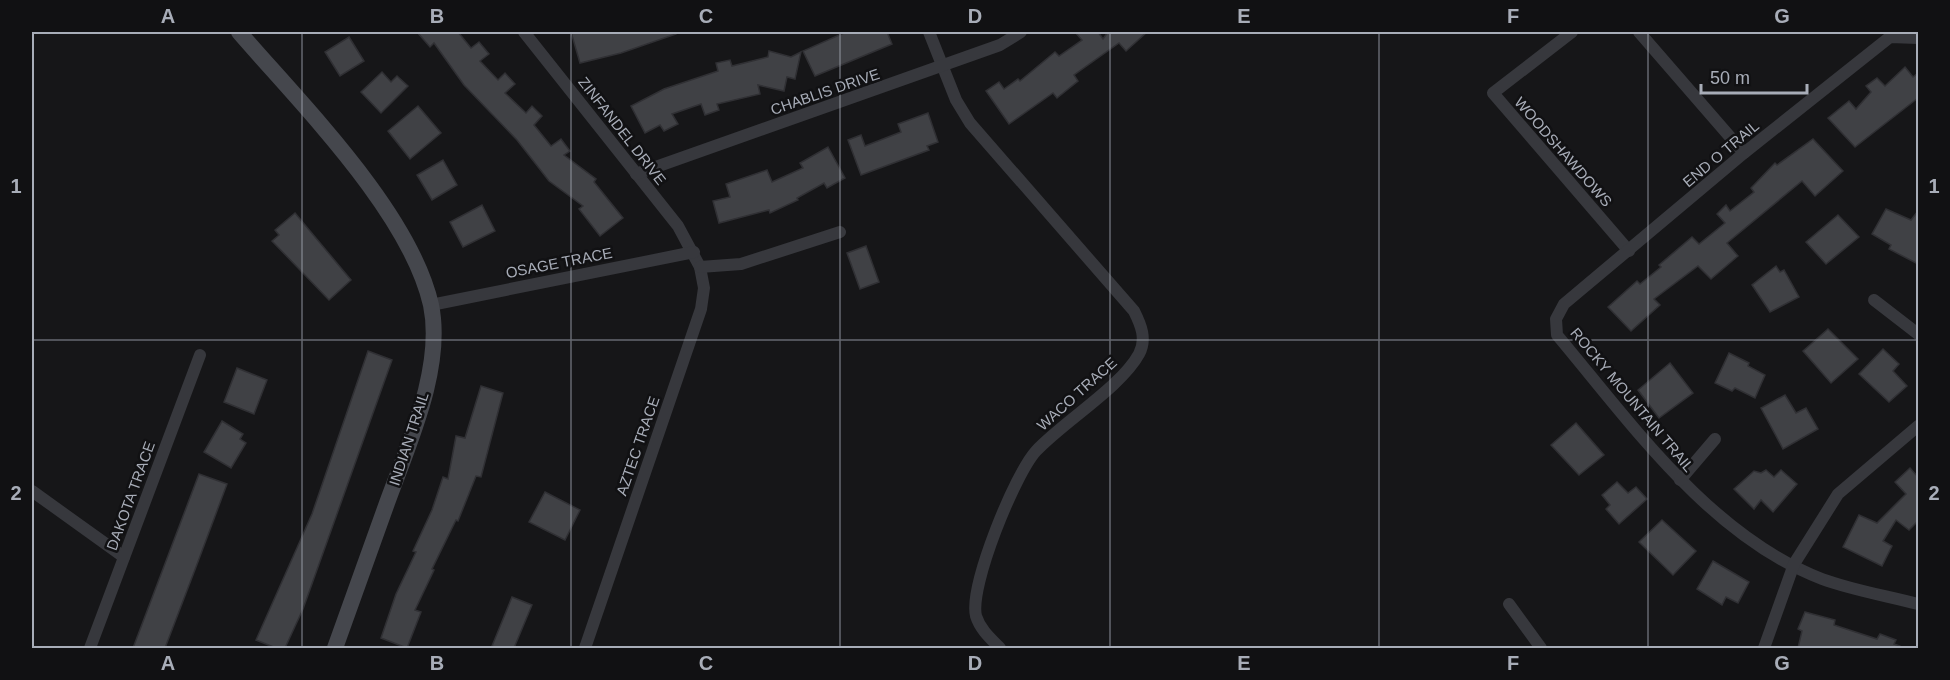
<svg xmlns="http://www.w3.org/2000/svg" width="1950" height="680" font-family="Helvetica,sans-serif">
  <style>
    .building { fill: #404145; stroke: #303034; stroke-width: 1.5 }
    .lines { fill: none; stroke-linecap: round; stroke-linejoin: round }
    .street { stroke: #37383d; stroke-width: 12 }
    .secondary { stroke: #45474d; stroke-width: 16 }
    .grid { fill: none; stroke: #a8adb8; stroke-width: 1.5; stroke-opacity: 0.55 }
    .labels { text-anchor: middle; stroke-width: 5; stroke-linejoin: round; paint-order: stroke }
    .street-label { font-size: 15px; fill: #a8adb8; stroke: #111113 }
    .neatline { fill: none; stroke: #a8adb8; stroke-width: 2 }
    .grid-label { font-size: 20px; text-anchor: middle; font-weight: bold; fill: #a8adb8 }
  </style>
  <rect width="100%" height="100%" fill="#161618"/>
  <g class="building">
    <polygon points="417,32 458,32 471,48 479,42 489,54 480,61 498,80 505,73 515,84 505,93 526,113 532,106 542,116 534,125 551,146 561,139 570,151 564,155 596,179 594,182 623,218 600,236 579,209 583,206 549,181 517,140 464,85 434,43 430,47"/>
    <polygon points="571,32 676,32 676,34 621,53 580,63"/>
    <polygon points="846,32 887,32 892,44 815,76 803,51"/>
    <polygon points="1075,32 1098,32 1103,39 1108,32 1147,32 1126,51 1119,43 1074,75 1078,81 1057,98 1053,93 1009,124 986,91 999,82 1004,89 1018,79 1020,81 1055,52 1059,56 1082,40"/>
    <polygon points="349,37 364,61 340,76 325,52"/>
    <polygon points="769,51 791,57 801,52 795,79 787,77 784,91 758,85 760,94 717,104 719,110 705,115 701,104 672,114 678,124 664,131 660,125 645,133 631,106 664,89 718,71 716,63 730,60 732,66 768,57"/>
    <polygon points="1905,67 1913,77 1918,73 1918,98 1855,147 1828,118 1849,101 1856,109 1871,92 1866,86 1877,78 1885,86"/>
    <polygon points="382,72 391,82 397,76 408,86 381,113 361,92"/>
    <polygon points="418,106 441,133 410,159 388,131"/>
    <polygon points="928,113 938,142 927,146 929,150 861,175 848,140 861,135 865,146 901,132 898,124"/>
    <polygon points="1813,139 1843,171 1815,196 1802,181 1727,243 1738,256 1711,279 1698,266 1654,299 1660,305 1631,331 1608,307 1637,281 1640,284 1661,267 1659,265 1692,237 1699,244 1725,223 1717,214 1726,205 1730,211 1754,192 1751,188 1775,163 1777,165"/>
    <polygon points="828,147 845,178 827,188 824,183 797,198 798,200 770,213 769,210 719,223 713,201 730,197 726,184 767,170 772,182 803,168 800,163"/>
    <polygon points="443,160 457,185 432,200 417,175"/>
    <polygon points="482,205 495,231 463,247 450,222"/>
    <polygon points="1886,209 1911,220 1918,211 1918,264 1889,249 1891,245 1872,234"/>
    <polygon points="295,213 351,280 329,300 272,241 279,235 275,230"/>
    <polygon points="1838,215 1859,237 1826,264 1806,242"/>
    <polygon points="866,246 879,282 860,289 847,253"/>
    <polygon points="1776,266 1780,272 1784,270 1799,297 1770,312 1752,285"/>
    <polygon points="1828,329 1858,359 1831,383 1803,351"/>
    <polygon points="1883,349 1899,364 1893,371 1907,386 1889,402 1859,374"/>
    <polygon points="368,351 392,360 303,609 285,648 276,648 256,640 312,514"/>
    <polygon points="1729,353 1749,363 1748,366 1765,375 1755,398 1735,388 1732,391 1715,383"/>
    <polygon points="1670,363 1693,393 1659,418 1638,390"/>
    <polygon points="237,368 267,380 254,414 224,402"/>
    <polygon points="481,386 503,393 481,477 476,476 458,521 456,520 432,569 434,570 415,610 421,612 407,648 381,638 396,594 416,552 413,551 432,510 443,477 448,479 456,436 465,438"/>
    <polygon points="1785,395 1796,413 1806,408 1818,429 1783,449 1761,408"/>
    <polygon points="222,421 243,434 240,439 246,443 231,468 204,452"/>
    <polygon points="1576,423 1604,455 1579,475 1551,445"/>
    <polygon points="1910,468 1918,477 1918,521 1909,530 1896,520 1883,541 1892,546 1882,566 1843,547 1859,515 1877,523 1906,494 1895,482"/>
    <polygon points="1766,470 1774,477 1781,470 1797,484 1773,512 1761,500 1754,509 1734,489 1754,471 1761,473"/>
    <polygon points="199,474 227,484 196,567 165,648 133,648"/>
    <polygon points="1617,482 1628,493 1636,487 1647,499 1619,524 1606,509 1610,505 1602,495"/>
    <polygon points="545,492 580,510 565,540 529,522"/>
    <polygon points="1662,520 1696,551 1673,575 1639,542"/>
    <polygon points="1713,561 1749,582 1738,603 1726,597 1722,605 1697,589"/>
    <polygon points="512,597 532,605 514,648 498,648 492,646"/>
    <polygon points="1805,612 1835,620 1834,625 1877,639 1880,634 1896,640 1894,644 1900,646 1900,648 1798,648 1802,631 1798,629"/>
  </g>
  <g class="lines">
    <g class="street">
      <polyline points="524,32 678,226 700,267 704,288 701,309 585,648"/>
      <path d="M929 32 956 100 970 123 1134 311C1141 325 1147 339 1139 354 1121 387 1063 422 1036 451 1015 474 969 586 976 616 980 629 990 638 1000 648"/>
      <polyline points="1572,32 1493,93 1629,251"/>
      <polyline points="1639,32 1744,153"/>
      <path d="M1918 38 1890 37 1744 153 1564 304 1556 319 1557 335C1631 423 1710 536 1822 579 1852 590 1887 596 1918 604"/>
      <polyline points="636,174 1000,45 1021,32"/>
      <polyline points="700,267 741,264 840,232"/>
      <polyline points="1874,300 1918,334"/>
      <polyline points="431,305 694,252"/>
      <polyline points="1680,480 1715,439"/>
      <polyline points="32,491 124,557"/>
      <polyline points="1509,604 1541,648"/>
      <polyline points="90,648 200,355"/>
      <polyline points="1764,648 1794,564 1838,494 1918,426"/>
    </g>
    <path class="secondary" d="M239 32C301 104 410 212 431 305 444 368 408 445 387 503 370 551 352 600 335 648"/>
  </g>
  <path class="grid" d="M302 32V648M571 32V648M840 32V648M1110 32V648M1379 32V648M1648 32V648M32 340H1918"/>
  <g class="labels">
    <g class="street-label">
      <text transform="translate(825 92) rotate(-19)" y="5">CHABLIS DRIVE</text>
      <text transform="translate(622 131) rotate(52)" y="5">ZINFANDEL DRIVE</text>
      <text transform="translate(1563 152) rotate(49)" y="5">WOODSHAWDOWS</text>
      <text transform="translate(1721 154) rotate(-40)" y="5">END O TRAIL</text>
      <text transform="translate(559 263) rotate(-11)" y="5">OSAGE TRACE</text>
      <text transform="translate(1077 394) rotate(-42)" y="5">WACO TRACE</text>
      <text transform="translate(1632 400) rotate(50)" y="5">ROCKY MOUNTAIN TRAIL</text>
      <text transform="translate(409 439) rotate(-72)" y="5">INDIAN TRAIL</text>
      <text transform="translate(638 446) rotate(-71)" y="5">AZTEC TRACE</text>
      <text transform="translate(131 496) rotate(-70)" y="5">DAKOTA TRACE</text>
    </g>
  </g>
  <rect width="1950" height="680" fill="none" stroke="#111113" stroke-width="66"/>
  <path d="M1701 84v9h106v-9" fill="none" stroke="#a8adb8" stroke-width="3"/>
  <text x="1710" y="84" font-size="18" fill="#a8adb8" stroke="#111113" stroke-width="4.5" paint-order="stroke">50 m</text>
  <rect x="33" y="33" width="1884" height="614" class="neatline"/>
  <g class="grid-label">
    <text x="168" y="23">A</text>
    <text x="437" y="23">B</text>
    <text x="706" y="23">C</text>
    <text x="975" y="23">D</text>
    <text x="1244" y="23">E</text>
    <text x="1513" y="23">F</text>
    <text x="1782" y="23">G</text>
    <text x="16" y="193">1</text>
    <text x="1934" y="193">1</text>
    <text x="16" y="500">2</text>
    <text x="1934" y="500">2</text>
    <text x="168" y="670">A</text>
    <text x="437" y="670">B</text>
    <text x="706" y="670">C</text>
    <text x="975" y="670">D</text>
    <text x="1244" y="670">E</text>
    <text x="1513" y="670">F</text>
    <text x="1782" y="670">G</text>
  </g>
</svg>
